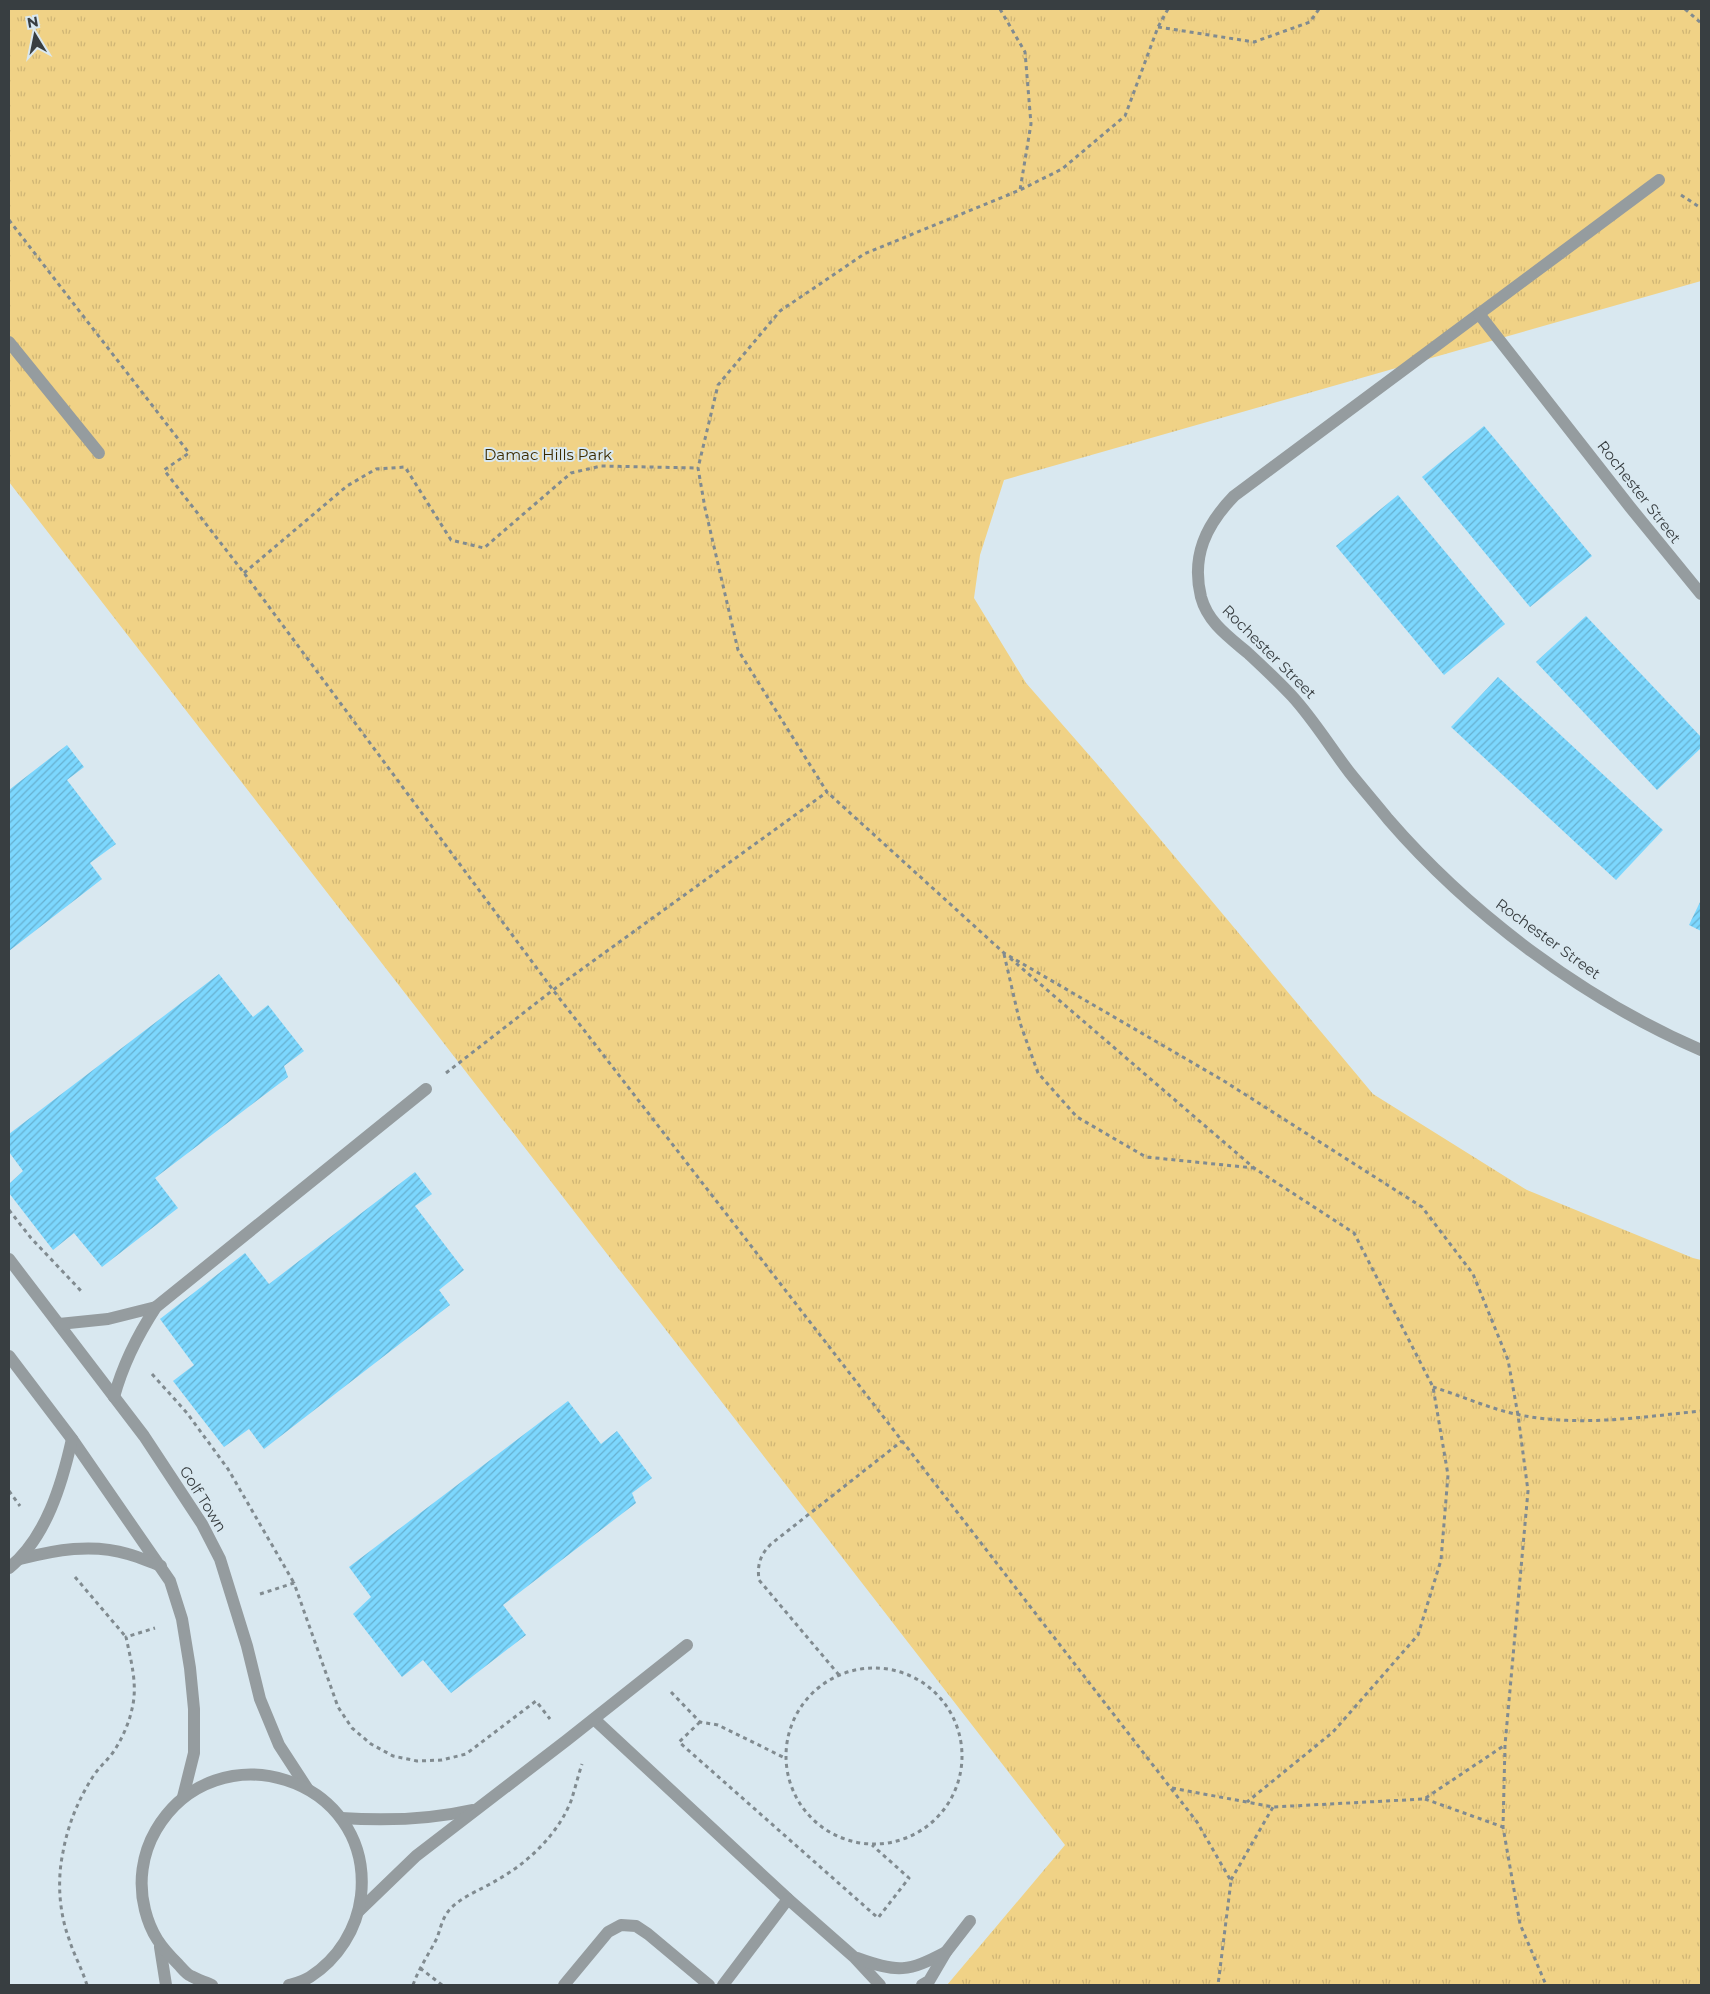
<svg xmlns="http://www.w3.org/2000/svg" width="1710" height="1994" font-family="Montserrat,sans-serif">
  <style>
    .grass { fill: url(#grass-tufts) }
    .building { fill: url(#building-hatch) }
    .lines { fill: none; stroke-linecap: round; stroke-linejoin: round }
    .path { stroke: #818b90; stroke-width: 3; stroke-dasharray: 4 4; stroke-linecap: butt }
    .minor { stroke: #959c9f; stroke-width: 12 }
    .labels { text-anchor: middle; stroke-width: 4; stroke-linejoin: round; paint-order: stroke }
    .park-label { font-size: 15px; fill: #3b2b00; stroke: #d9e8f0 }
    .street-label { font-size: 15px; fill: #383e41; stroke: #d9e8f0 }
  </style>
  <defs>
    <pattern id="grass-tufts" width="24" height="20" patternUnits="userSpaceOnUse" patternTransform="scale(1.25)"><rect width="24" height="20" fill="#f0d286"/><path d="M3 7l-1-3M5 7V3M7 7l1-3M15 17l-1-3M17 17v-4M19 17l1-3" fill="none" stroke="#cfb575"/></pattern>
    <pattern id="building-hatch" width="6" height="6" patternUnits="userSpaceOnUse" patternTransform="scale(1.25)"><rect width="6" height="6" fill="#7cd7fe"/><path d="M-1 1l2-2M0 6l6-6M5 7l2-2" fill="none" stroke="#67b0cf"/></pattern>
  </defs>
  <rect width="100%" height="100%" fill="#d9e8f0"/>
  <polygon class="grass" points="9,9 1701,9 1701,281 1004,480 980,555 974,598 1026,683 1104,772 1373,1094 1527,1190 1693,1258 1701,1260 1701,1985 947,1985 1065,1845 9,482"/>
  <g class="building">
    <polygon points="1484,426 1592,556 1530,607 1422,477"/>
    <polygon points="1398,495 1505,624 1444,675 1336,546"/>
    <polygon points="1586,616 1701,737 1701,748 1657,790 1536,662"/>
    <polygon points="1498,677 1663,830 1616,880 1451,727"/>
    <polygon points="67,745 84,767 67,780 116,844 90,863 102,879 9,951 9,790"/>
    <polygon points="1701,900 1701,931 1689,925"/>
    <polygon points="219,974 253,1017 268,1005 304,1051 284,1066 288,1077 155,1178 178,1208 102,1267 74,1233 53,1250 9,1193 9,1184 23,1171 9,1152 9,1134"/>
    <polygon points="415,1172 432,1194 415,1206 464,1270 439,1290 450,1305 264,1449 249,1429 224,1447 173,1381 194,1365 160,1319 245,1253 269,1284"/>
    <polygon points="568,1401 601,1444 617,1431 652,1478 632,1493 636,1503 503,1605 526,1635 451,1693 423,1660 402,1677 353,1614 371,1597 349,1567"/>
  </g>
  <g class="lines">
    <g class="path">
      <polyline points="1000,9 1025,52 1031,124 1020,190"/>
      <polyline points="1168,9 1158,27 1125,116 1062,169 1020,190 864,254 780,311 718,385 698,468 705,508 738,650 827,792 1004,953 1224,1081 1422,1207 1473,1274 1508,1360 1518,1415 1528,1491 1505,1745 1503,1827 1520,1924 1546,1985"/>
      <polyline points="1685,9 1701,23"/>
      <polyline points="1158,27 1254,42 1310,22 1319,9"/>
      <polyline points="1681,195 1701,208"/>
      <polyline points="9,220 189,453 164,470 244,573 553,990 1197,1822 1231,1881 1218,1985"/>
      <polyline points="244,573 347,486 376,469 405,467 451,540 484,548 571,473 601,466 698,468"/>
      <polyline points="1004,954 1020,1023 1038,1073 1077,1117 1146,1157 1254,1168"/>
      <polyline points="1010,958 1254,1168 1354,1233 1433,1387 1448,1475 1441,1560 1418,1635 1333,1732 1247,1802"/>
      <polyline points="446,1073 553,990 827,792"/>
      <polyline points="9,1210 31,1238 83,1293"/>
      <polyline points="152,1374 187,1413 228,1469 294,1583"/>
      <path d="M1433 1387C1459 1395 1493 1410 1520 1415 1580 1427 1641 1417 1701 1411"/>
      <polyline points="9,1491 20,1506"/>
      <polyline points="75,1577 126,1637"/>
      <polyline points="260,1594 294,1583 338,1707 352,1728 371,1744 393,1756 417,1761 442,1760 466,1754 536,1701 550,1719"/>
      <circle cx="874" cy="1756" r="88"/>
      <path d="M839 1675 759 1580C757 1565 760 1555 771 1544L902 1441"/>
      <polyline points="671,1692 700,1722 718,1725 785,1758"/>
      <polyline points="700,1722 679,1742 878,1918 909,1878 872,1845"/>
      <polyline points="1172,1788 1273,1807 1424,1799 1505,1745"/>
      <polyline points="1425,1799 1503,1827"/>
      <polyline points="1231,1880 1273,1807"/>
      <polyline points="420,1968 442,1985"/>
      <path d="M87 1985C82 1969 74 1955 69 1939 59 1912 57 1880 63 1852 68 1824 79 1798 94 1775 100 1766 108 1760 114 1751 122 1739 129 1723 132 1709 138 1685 131 1661 126 1637L155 1628"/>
      <path d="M413 1985C419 1968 429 1954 437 1938 440 1930 442 1920 447 1913 457 1898 483 1889 497 1880 528 1863 558 1834 571 1801 575 1789 578 1776 582 1764"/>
    </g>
    <g class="minor">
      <path d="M1659 180 1234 496C1206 525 1191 556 1201 597 1208 623 1229 637 1249 654 1264 668 1278 681 1292 696 1314 720 1330 747 1350 773 1362 788 1375 803 1388 819 1471 915 1585 1000 1701 1050"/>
      <polyline points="1479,314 1630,507 1701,594"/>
      <polyline points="9,342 99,453"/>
      <polyline points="9,1259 144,1436 202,1524 220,1559 247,1646 260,1699 279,1745 307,1788"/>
      <polyline points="59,1324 108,1319 156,1307"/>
      <polyline points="9,1356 72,1439 170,1581 182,1619 190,1668 194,1709 194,1753 183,1797"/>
      <path d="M114 1397C123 1364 137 1336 156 1307L426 1089"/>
      <path d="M20 1559C55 1550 92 1543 128 1554 139 1557 150 1562 161 1566"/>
      <path d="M9 1568C46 1538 62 1484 72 1439"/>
      <polyline points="594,1719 788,1899 854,1957 880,1985"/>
      <path d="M341 1818C386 1821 428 1820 472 1810"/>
      <polyline points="359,1911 416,1856 567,1740 687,1645"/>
      <polyline points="160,1947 166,1985"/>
      <path d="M857 1958C898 1973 908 1972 946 1952"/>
      <path d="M212 1985C206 1982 198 1980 191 1976 186 1974 182 1968 178 1964 161 1947 151 1934 145 1910 138 1883 142 1854 156 1830 216 1728 374 1777 361 1896 357 1929 338 1959 310 1977 304 1981 296 1983 289 1985"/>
      <polyline points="564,1985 608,1932 621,1925 636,1926 648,1934 709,1985"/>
      <polyline points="723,1985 788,1899"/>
      <polyline points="922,1985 929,1981 946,1952 970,1921"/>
    </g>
  </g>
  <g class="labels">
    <g class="park-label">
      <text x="548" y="460">Damac Hills Park</text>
    </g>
    <g class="street-label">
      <text transform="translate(1639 492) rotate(52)" y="5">Rochester Street</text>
      <text transform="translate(1269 652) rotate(45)" y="5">Rochester Street</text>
      <text transform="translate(1548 939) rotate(36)" y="5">Rochester Street</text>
      <text transform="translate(203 1499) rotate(58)" y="5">Golf Town</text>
    </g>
  </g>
  <rect width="1710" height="1994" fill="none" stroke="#383e41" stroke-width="20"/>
  <g transform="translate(35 35) rotate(350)" stroke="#d9e8f0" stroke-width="4" paint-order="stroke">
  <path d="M0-4L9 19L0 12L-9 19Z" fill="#383e41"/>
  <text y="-8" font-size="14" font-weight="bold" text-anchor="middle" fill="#383e41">N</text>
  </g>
</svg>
